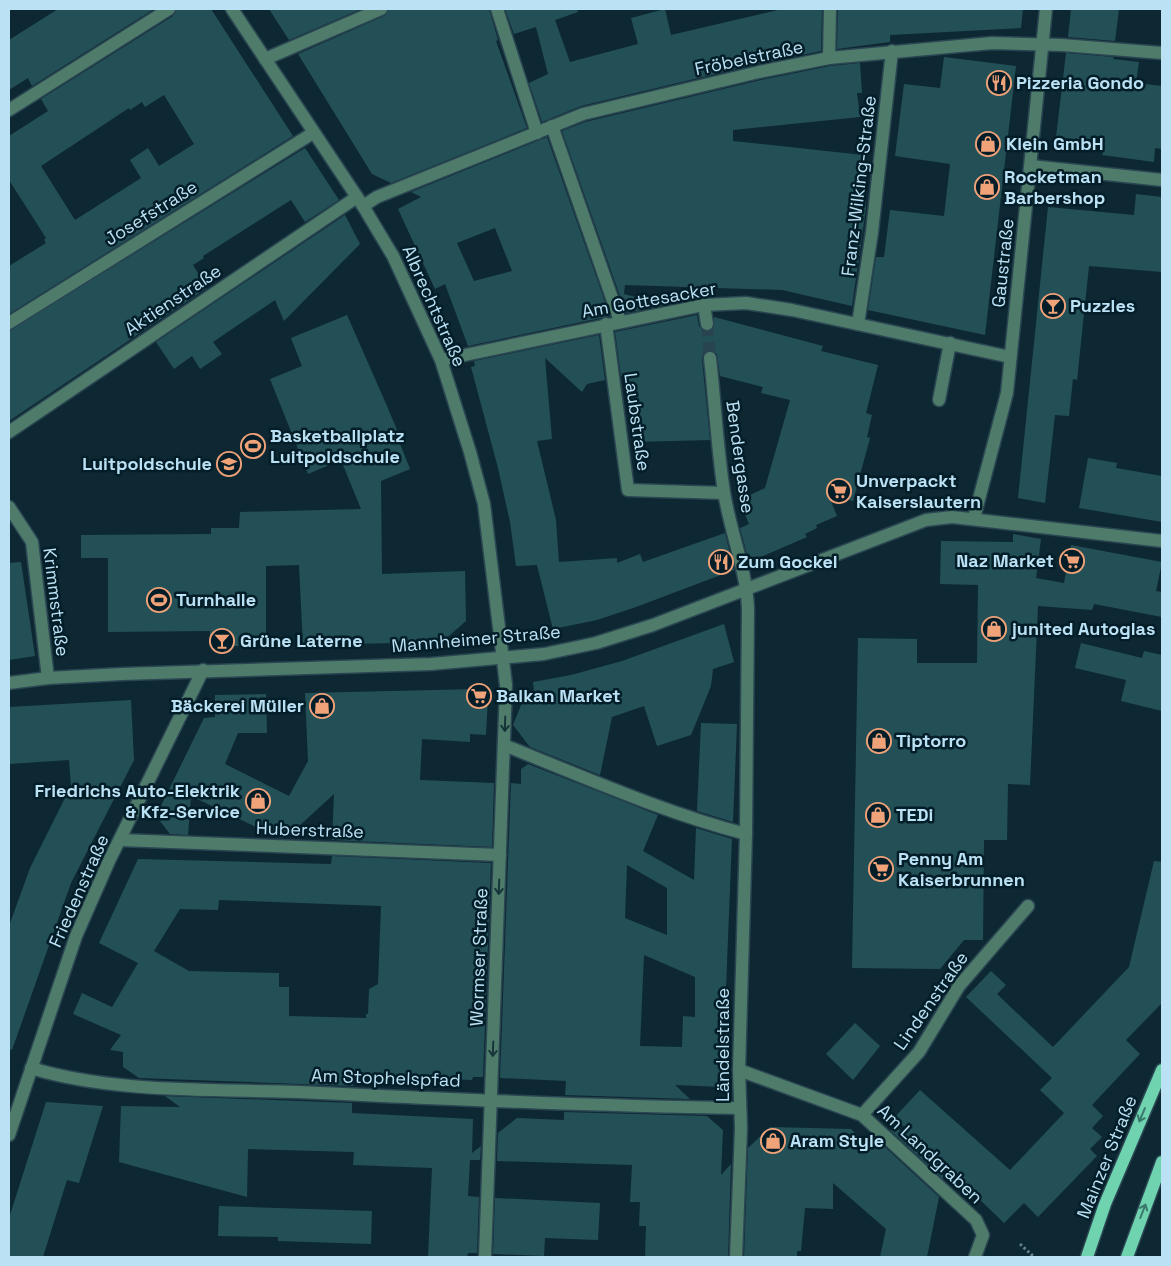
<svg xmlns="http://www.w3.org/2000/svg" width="1171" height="1266" font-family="'Space Grotesk',sans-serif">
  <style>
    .building { fill: #235056; fill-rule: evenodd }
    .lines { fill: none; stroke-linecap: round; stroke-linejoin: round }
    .minor-tunnel { stroke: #284450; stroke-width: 12; stroke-dasharray: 12 6; stroke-linecap: butt }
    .minor-casing { stroke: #2a4652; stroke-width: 15 }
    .major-casing { stroke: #2a4652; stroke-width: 15 }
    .path { stroke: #618190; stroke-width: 3; stroke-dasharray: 2.5 2.5; stroke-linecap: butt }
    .minor { stroke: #4e7b6a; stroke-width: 12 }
    .major { stroke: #70d3b0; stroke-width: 12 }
    .oneway { stroke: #163539 }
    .oneway2 { stroke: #3a786c }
    .labels { text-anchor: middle; stroke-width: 5; stroke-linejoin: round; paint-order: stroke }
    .street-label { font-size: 18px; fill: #bbe1f4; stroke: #041e29 }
    .poi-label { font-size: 18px; font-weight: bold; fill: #bbe1f4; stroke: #041e29; text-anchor: start }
  </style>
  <rect width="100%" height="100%" fill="#0e2833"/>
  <g class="building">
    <polygon points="58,9 154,9 32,86 28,78 9,90 9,40"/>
    <path d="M177 9H211L293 136 9 314V266L46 243 44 240 46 238 9 180V136L48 111 41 99 173 16ZM164 95 194 144 159 166 148 148 130 160 141 178 75 220 41 166 129 108 130 110 142 102 145 107Z"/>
    <polygon points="269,9 361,9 289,40"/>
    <polygon points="389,9 489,9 498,40 496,41 527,128 391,183 372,174 298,54 384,16"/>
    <polygon points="505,9 577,9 578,12 555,20 570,62 638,44 631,18 665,9 671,35 782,9 822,9 821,51 757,64 581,106 542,122 529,83 548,74 536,27 514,34"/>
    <polygon points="838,9 1023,9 1021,28 890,35 890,42 837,49"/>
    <polygon points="1071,9 1119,9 1115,41 1068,37"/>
    <polygon points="1066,53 1114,57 1113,59 1139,62 1136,83 1162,86 1162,149 1155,148 1154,162 1102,155 1103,152 1086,150 1087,141 1056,137"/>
    <polygon points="944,57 1016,66 985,335 868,310 876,257 884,257 890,210 944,216 950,164 895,156 904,84 940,88"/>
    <polygon points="860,63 862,93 857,93 860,117 733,130 733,141 863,155 866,208 852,306 782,290 625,285 624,294 666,305 626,313 562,131 585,122 761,80 830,66"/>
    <path d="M547 137 610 316 468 346 445 284 435 289 398 209 421 197 411 192ZM495 228 512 271 474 281 457 243Z"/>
    <polygon points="305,148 339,200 305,222 291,200 203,256 204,258 193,265 207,288 9,421 9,331"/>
    <polygon points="1136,194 1162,197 1162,272 1089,266 1077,380 1073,379 1069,416 1055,415 1045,503 1018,498 1048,207 1134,215"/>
    <polygon points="345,215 360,244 284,321 275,300 213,342 222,354 200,369 192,356 174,369 156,342"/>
    <polygon points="347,315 387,406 397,430 395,431 410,469 381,481 382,574 465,571 466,621 442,642 303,645 299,565 266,566 266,646 210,646 210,631 108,632 108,558 81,558 81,535 211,534 211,528 239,528 240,512 361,509 341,460 308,474 270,379 302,366 291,338"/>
    <polygon points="697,315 699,326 705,332 709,332 714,327 714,317 823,346 821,351 878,365 866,413 872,415 867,437 870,438 853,501 828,494 837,516 816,525 817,528 805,534 807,537 749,562 740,528 749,524 739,500 765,488 790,400 761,393 763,387 720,376 717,354 709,350 703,354 702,359 710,440 633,442 626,375 621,376 615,332"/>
    <polygon points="599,335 605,380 587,384 582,392 545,358 552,439 537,441 556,520 559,562 617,558 617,563 640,554 643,562 725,533 734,570 636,607 597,620 553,629 537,565 516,566 510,522 498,468 471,367 475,366 474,361"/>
    <polygon points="1088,458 1117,463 1116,468 1162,476 1162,522 1079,508"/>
    <polygon points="1013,534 1041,539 1036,578 1064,583 1071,545 1162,562 1156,591 1162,592 1162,617 1094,604 1092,610 1038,606 1030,785 1008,784 1007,840 984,840 983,940 964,940 940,969 852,968 858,638 917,639 917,663 977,663 978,585 940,584 941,541 1013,542"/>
    <polygon points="21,562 35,656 9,660 9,563"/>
    <polygon points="724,624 734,662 713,669 711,686 691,735 657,746 644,706 612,717 600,775 530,747 513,725 526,693 534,690 533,682 571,675 622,661"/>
    <polygon points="1081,643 1142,658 1144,651 1162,655 1162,711 1121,701 1126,680 1075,668"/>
    <polygon points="478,689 488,697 486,735 470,734 470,742 422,739 420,780 494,783 492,847 332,840 334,794 286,838 279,838 191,796 188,835 170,834 156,816 204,718 215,717 215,695 266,694 267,733 238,733 225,764 289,796 308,761 305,693"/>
    <polygon points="131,700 134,760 71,883 12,1050 9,1049 9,926 30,868 71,786 69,760 9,764 9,707"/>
    <polygon points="701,723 737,724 733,822 697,811"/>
    <path d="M528 764 658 815 643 851 694 880 696 828 732 839 722 1087 675 1085 690 1099 565 1095 566 1081 500 1078 511 783 521 784V769ZM627 865 667 888V935L625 918ZM644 955 695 977V1017L683 1016 682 1047 640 1046Z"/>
    <path d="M332 856 491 863 483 1077H473L472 1080 354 1075 353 1086 139 1078 123 1067V1052L110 1050 121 1035 73 1014 82 993 112 1007 138 963 99 943 138 859 331 864ZM219 900 381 906 378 984 369 989 368 1014H366V1018L289 1016V987H279V973L189 971 154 951 180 909 218 910Z"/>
    <polygon points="1154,861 1162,862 1162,1003 1126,1040 1140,1054 1092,1105 1103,1116 1092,1128 1102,1137 1090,1149 1097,1156 1038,1217 1024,1203 1004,1223 946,1167 943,1179 890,1130 908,1130 894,1118 920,1090 1010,1170 1064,1113 1040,1090 1052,1078 966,997 991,971 1006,985 997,994 1053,1047 1129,967"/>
    <polygon points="855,1023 880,1046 853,1080 826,1054"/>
    <polygon points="165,1096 352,1103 352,1113 473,1119 472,1153 481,1146 480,1160 470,1160 468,1196 479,1197 477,1253 468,1253 467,1257 428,1257 432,1168 353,1165 354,1152 248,1149 247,1197 119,1162 121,1106 180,1107"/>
    <polygon points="46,1102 103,1106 79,1183 67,1180 43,1257 9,1257 9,1218"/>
    <polygon points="564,1112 707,1116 723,1130 721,1175 731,1164 728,1257 645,1257 646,1226 639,1226 640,1202 630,1202 632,1165 497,1161 498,1133 517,1118 564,1120"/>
    <polygon points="770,1127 851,1129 868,1146 875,1138 939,1197 927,1257 880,1257 886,1229 833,1183 833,1209 805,1208 801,1251 797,1251 797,1257 744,1257 748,1148"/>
    <polygon points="495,1198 600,1203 598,1240 545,1238 544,1256 493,1254"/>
    <polygon points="219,1206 372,1211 371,1244 278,1241 278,1237 218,1236"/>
  </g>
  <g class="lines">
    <polyline class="minor-tunnel" points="707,324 710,358"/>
    <defs>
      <g id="minor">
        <polyline points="232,9 363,206 393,256 441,360 470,452 484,504 506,685 485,1257"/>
        <polyline points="497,9 537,133"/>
        <polyline points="829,58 830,9"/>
        <polyline points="265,59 381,9"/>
        <polyline points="9,110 169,9"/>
        <polyline points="552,126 620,321"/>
        <polyline points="1031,166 1162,180"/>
        <polyline points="363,206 377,197 583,114 759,72 829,58 992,43 1062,45 1162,53"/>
        <polyline points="704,305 707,324"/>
        <polyline points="9,323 313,133"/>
        <polyline points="606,324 628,490 724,493"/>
        <polyline points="858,324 872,232 892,51"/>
        <path d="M710 358C715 402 717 447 724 492 730 531 746 568 748 608L746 834 739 1070 741 1128 736 1257"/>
        <polyline points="441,360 704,305 746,303 792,310 1010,357"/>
        <polyline points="939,400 950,343"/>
        <polyline points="9,432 357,197"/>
        <polyline points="9,507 32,542 48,678"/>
        <polyline points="974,518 1007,393 1046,9"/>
        <polyline points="9,683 48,678 122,674 431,664 544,654 596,643 653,625 926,520 952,517 1162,541"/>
        <path d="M504 745C584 777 662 812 746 834"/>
        <polyline points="120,840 500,855"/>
        <path d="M31 1068C112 1093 213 1089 298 1092 445 1099 593 1106 740 1108"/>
        <polyline points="739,1070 862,1115 976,1220 983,1235 975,1257"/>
        <polyline points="862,1115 919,1052 959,986 1028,906"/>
        <polyline points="9,1135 76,936 109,861 203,670"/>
      </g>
      <g id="major">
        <polyline points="1087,1257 1105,1204 1162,1070"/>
        <polyline points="1127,1257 1162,1162"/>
      </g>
    </defs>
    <use href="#minor" class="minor-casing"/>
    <use href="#major" class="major-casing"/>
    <polyline class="path" points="1020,1244 1034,1257"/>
    <use href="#minor" class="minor"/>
    <use href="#major" class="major"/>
  </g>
  <defs><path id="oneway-shaft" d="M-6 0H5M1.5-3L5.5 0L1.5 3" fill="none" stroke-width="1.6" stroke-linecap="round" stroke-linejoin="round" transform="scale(1.25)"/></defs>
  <g class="oneway">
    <use href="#oneway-shaft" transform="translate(505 724) rotate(92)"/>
    <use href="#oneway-shaft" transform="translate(499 887) rotate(92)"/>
    <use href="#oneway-shaft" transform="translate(493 1049) rotate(92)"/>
  </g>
  <g class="oneway2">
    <use href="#oneway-shaft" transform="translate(1142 1115) rotate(113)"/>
    <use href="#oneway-shaft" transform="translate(1143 1211) rotate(-69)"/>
  </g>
  <defs>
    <symbol id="restaurant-ring" viewBox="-11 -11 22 22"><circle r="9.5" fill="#041e29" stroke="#f0a279" stroke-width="1.5"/><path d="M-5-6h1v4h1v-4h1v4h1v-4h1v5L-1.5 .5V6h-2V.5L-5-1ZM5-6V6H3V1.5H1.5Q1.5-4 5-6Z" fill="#f0a279"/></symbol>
    <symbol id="shop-ring" viewBox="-11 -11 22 22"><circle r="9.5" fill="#041e29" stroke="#f0a279" stroke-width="1.5"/><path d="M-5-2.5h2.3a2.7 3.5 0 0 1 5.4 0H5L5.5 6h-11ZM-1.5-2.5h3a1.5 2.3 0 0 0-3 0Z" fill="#f0a279"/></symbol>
    <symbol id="bar-ring" viewBox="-11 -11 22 22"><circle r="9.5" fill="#041e29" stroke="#f0a279" stroke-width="1.5"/><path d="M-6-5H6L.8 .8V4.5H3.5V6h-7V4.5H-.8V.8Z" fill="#f0a279"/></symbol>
    <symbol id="stadium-ring" viewBox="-11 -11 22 22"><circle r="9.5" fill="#041e29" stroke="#f0a279" stroke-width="1.5"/><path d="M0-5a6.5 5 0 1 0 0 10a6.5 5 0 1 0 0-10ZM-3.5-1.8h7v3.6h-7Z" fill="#f0a279"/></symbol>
    <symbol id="school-ring" viewBox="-11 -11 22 22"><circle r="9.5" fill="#041e29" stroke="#f0a279" stroke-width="1.5"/><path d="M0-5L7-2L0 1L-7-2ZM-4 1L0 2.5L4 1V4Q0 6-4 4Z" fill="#f0a279"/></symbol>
    <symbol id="supermarket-ring" viewBox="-11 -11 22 22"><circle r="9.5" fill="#041e29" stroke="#f0a279" stroke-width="1.5"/><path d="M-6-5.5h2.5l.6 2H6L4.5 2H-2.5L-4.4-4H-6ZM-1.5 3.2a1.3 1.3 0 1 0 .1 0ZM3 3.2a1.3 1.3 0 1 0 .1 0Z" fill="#f0a279"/></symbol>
  </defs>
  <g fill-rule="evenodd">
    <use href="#restaurant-ring" x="985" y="69" width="28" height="28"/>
    <use href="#shop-ring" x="974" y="130" width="28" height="28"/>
    <use href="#shop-ring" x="973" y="173" width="28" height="28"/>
    <use href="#bar-ring" x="1039" y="292" width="28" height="28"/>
    <use href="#stadium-ring" x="239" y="432" width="28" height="28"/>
    <use href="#school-ring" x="215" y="450" width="28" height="28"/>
    <use href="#supermarket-ring" x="825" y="477" width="28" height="28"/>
    <use href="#supermarket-ring" x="1058" y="547" width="28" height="28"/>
    <use href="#restaurant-ring" x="707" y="548" width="28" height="28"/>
    <use href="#stadium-ring" x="145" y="586" width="28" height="28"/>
    <use href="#shop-ring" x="980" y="615" width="28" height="28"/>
    <use href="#bar-ring" x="208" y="627" width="28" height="28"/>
    <use href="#supermarket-ring" x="465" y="682" width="28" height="28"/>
    <use href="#shop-ring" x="308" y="692" width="28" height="28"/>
    <use href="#shop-ring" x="865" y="727" width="28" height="28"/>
    <use href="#shop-ring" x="244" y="787" width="28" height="28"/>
    <use href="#shop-ring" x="864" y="801" width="28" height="28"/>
    <use href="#supermarket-ring" x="867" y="855" width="28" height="28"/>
    <use href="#shop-ring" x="759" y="1127" width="28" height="28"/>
  </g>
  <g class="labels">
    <g class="street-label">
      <text transform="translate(749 58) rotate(-12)" y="6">Fröbelstraße</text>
      <text transform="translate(859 186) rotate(-83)" y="6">Franz-Wilking-Straße</text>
      <text transform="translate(151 213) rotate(-32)" y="6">Josefstraße</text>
      <text transform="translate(1003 263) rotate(-84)" y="6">Gaustraße</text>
      <text transform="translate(173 300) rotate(-34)" y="6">Aktienstraße</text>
      <text transform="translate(649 300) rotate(-10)" y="6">Am Gottesacker</text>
      <text transform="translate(434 306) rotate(66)" y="6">Albrechtstraße</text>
      <text transform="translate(637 422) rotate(82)" y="6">Laubstraße</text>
      <text transform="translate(740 457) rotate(82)" y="6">Bendergasse</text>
      <text transform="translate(56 602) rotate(83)" y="6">Krimmstraße</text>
      <text transform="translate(476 639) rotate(-5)" y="6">Mannheimer Straße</text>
      <text transform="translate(310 830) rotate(2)" y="6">Huberstraße</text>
      <text transform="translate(79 891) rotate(-66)" y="6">Friedenstraße</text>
      <text transform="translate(479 957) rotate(-88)" y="6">Wormser Straße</text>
      <text transform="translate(931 1001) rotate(-55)" y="6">Lindenstraße</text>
      <text transform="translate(723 1045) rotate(-90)" y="6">Ländelstraße</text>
      <text transform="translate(386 1078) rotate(2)" y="6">Am Stophelspfad</text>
      <text transform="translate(930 1154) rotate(43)" y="6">Am Landgraben</text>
      <text transform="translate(1107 1157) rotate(-68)" y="6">Mainzer Straße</text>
    </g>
    <g class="poi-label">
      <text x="1016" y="89">Pizzeria Gondo</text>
      <text x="1006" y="150">Klein GmbH</text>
      <text x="1004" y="183">Rocketman<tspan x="1004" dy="21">Barbershop</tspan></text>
      <text x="1070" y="312">Puzzles</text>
      <text x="270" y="442">Basketballplatz<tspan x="270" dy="21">Luitpoldschule</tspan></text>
      <text x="212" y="470" text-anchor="end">Luitpoldschule</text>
      <text x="856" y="487">Unverpackt<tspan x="856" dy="21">Kaiserslautern</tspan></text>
      <text x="1054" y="567" text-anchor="end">Naz Market</text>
      <text x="738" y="568">Zum Gockel</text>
      <text x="176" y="606">Turnhalle</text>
      <text x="1012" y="635">junited Autoglas</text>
      <text x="240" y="647">Grüne Laterne</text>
      <text x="496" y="702">Balkan Market</text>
      <text x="304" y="712" text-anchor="end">Bäckerei Müller</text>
      <text x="896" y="747">Tiptorro</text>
      <text x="240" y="797" text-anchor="end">Friedrichs Auto-Elektrik<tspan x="240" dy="21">&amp; Kfz-Service</tspan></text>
      <text x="896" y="821">TEDi</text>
      <text x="898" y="865">Penny Am<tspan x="898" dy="21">Kaiserbrunnen</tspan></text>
      <text x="790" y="1147">Aram Style</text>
    </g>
  </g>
  <rect width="1171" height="1266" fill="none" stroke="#bbe1f4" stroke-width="20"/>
</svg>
